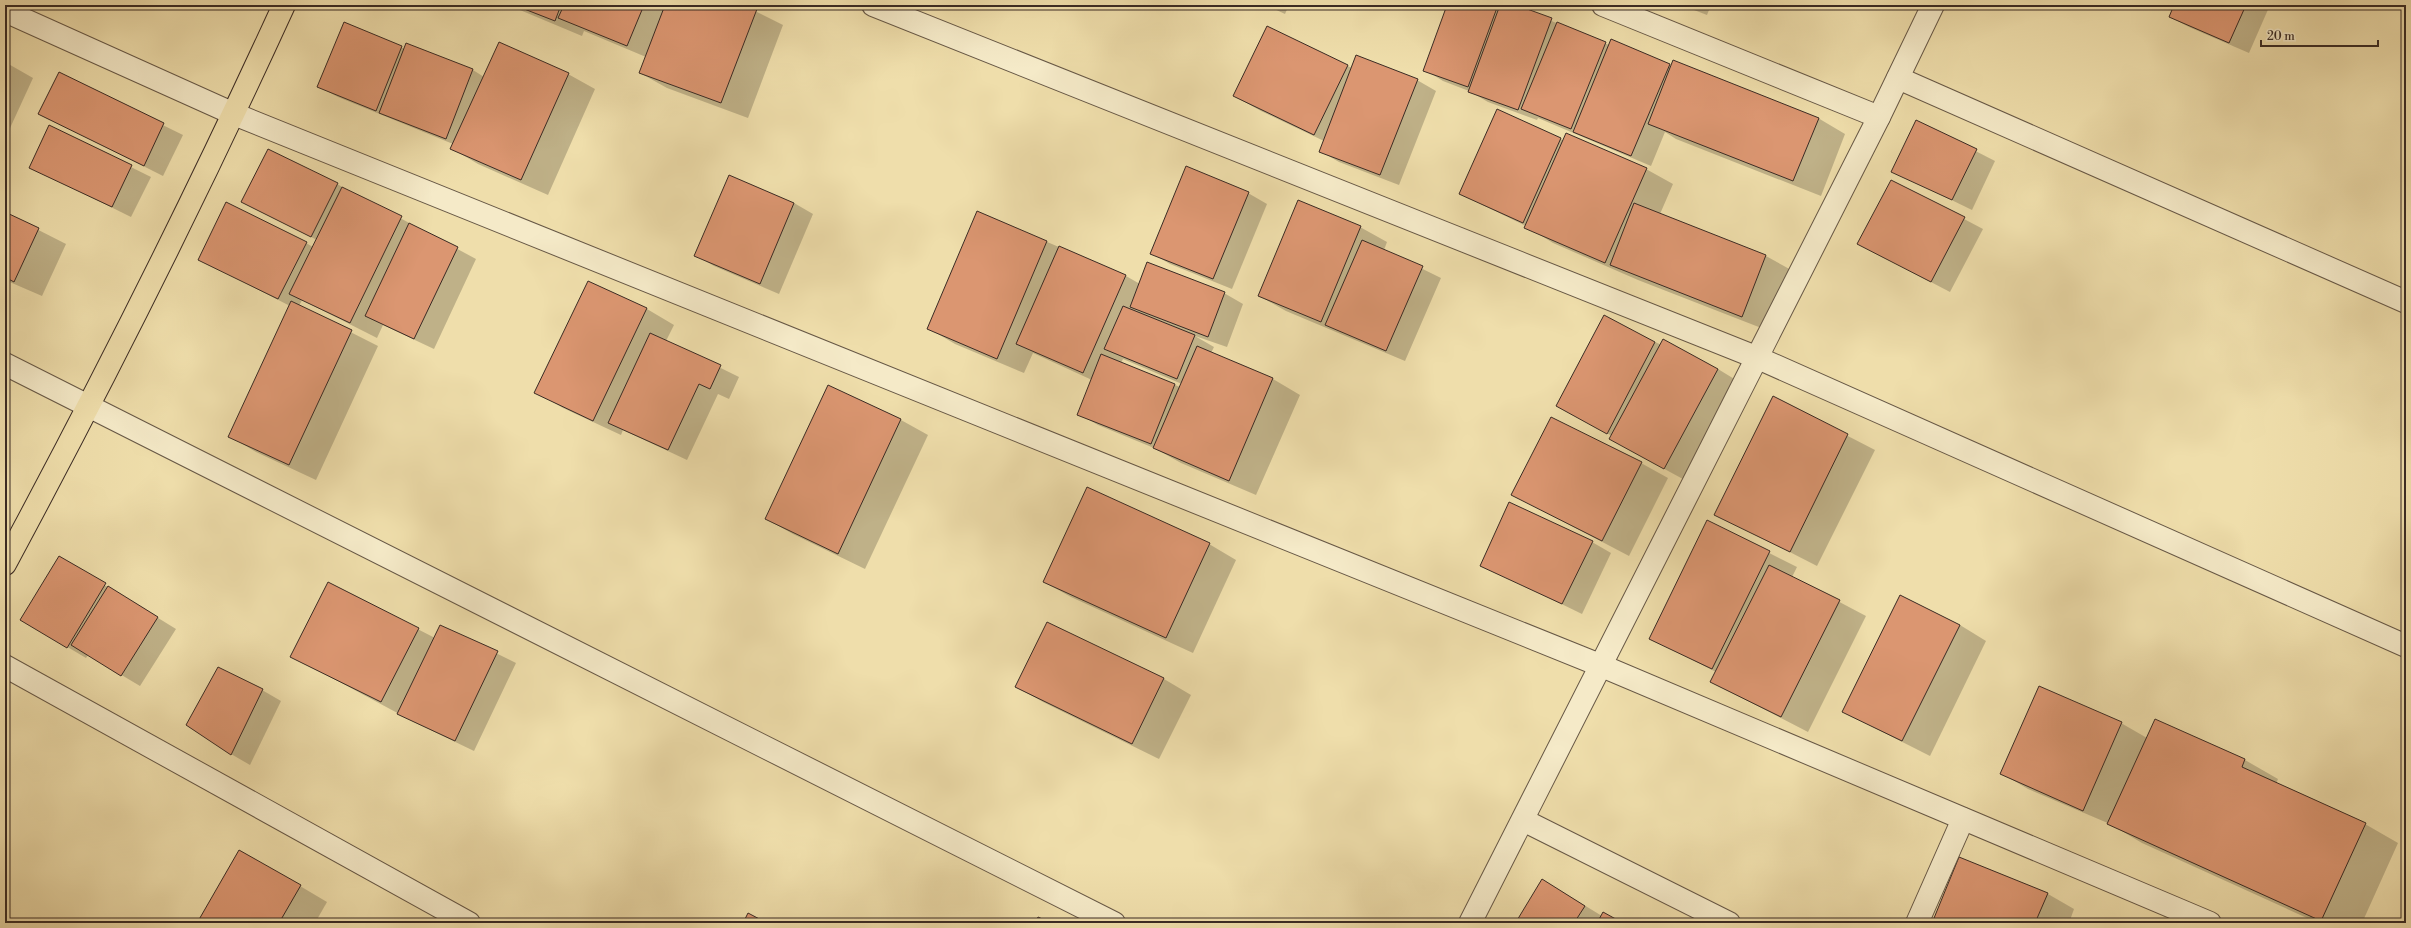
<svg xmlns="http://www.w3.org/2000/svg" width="2411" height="928" font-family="'Libre Bodoni',serif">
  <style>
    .shadow { fill: #0003; fill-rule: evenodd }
    .building { fill: #db9671; stroke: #3a2b24 }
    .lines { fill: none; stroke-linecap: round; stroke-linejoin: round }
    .minor-casing { stroke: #675846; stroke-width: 24 }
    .major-casing { stroke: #3a2b24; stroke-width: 24 }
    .minor { stroke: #f5eac8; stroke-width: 22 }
    .major { stroke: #efdeab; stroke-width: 22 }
  </style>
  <rect width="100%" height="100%" fill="#efdeab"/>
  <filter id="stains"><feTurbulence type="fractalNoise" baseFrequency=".005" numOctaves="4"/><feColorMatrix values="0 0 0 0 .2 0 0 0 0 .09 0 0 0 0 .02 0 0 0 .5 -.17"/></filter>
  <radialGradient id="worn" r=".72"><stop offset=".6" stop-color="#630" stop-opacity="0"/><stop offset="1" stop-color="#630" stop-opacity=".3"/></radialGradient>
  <g class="shadow">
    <polygon points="508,5 743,5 783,25 748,118 667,88 640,73 646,57 584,31 582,36"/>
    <polygon points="939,5 951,5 949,9"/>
    <polygon points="1266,5 1289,5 1285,14"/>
    <polygon points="1448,5 1513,5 1609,45 1818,118 1845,134 1821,196 1676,139 1665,132 1651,166 1538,118 1537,120 1488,102 1469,91 1443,81 1425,70"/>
    <polygon points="1681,5 1711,5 1707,15"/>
    <polygon points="2175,5 2270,5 2249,53 2189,27 2170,17"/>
    <polygon points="345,24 405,49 473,70 484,77 568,74 595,89 548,195 478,164 451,148 453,144 338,97 319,87"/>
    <polygon points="1267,28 1352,68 1417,80 1436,91 1399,185 1339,162 1320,151 1324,141 1261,111 1234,96"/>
    <polygon points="5,62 33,78 5,139"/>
    <polygon points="59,74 183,135 163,176 40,114"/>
    <polygon points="1917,121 1995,161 1972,210 1892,171"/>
    <polygon points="50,127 151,177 131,217 30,167"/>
    <polygon points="1560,139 1646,169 1673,184 1660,214 1766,256 1793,271 1769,331 1638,280 1553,243 1526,226 1460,194"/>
    <polygon points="730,176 794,203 813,214 779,294 714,266 695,255"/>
    <polygon points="1892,181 1983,229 1950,292 1858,244"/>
    <polygon points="337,184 476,259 434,349 383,325 377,338 302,300 299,306 378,346 316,480 256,452 229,436 290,306 199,259 306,243 313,247 317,240 242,202"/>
    <polygon points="1248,193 1267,204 1232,289 1170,264 1151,253"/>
    <path d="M978 212 1126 276 1140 284 1224 293 1243 304 1227 347 1195 336 1214 347 1211 353 1273 379 1300 395 1256 495 1181 463 1154 448 1098 425 1079 414 1092 380 1033 353 1024 373 955 344 928 328ZM1123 359 1182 384 1180 387 1121 363Z"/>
    <polygon points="5,213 66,244 42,296 5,280"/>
    <polygon points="1360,227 1387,242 1384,250 1441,278 1405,361 1286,311 1259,296"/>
    <polygon points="589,282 647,309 674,325 666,341 739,377 729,399 718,394 687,460 623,430 621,435 563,408 536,392"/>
    <polygon points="1655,342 1718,369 1744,385 1692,484 1637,454 1612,436 1557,406"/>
    <polygon points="828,386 901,420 928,435 865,569 793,534 766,519"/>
    <polygon points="1774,398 1875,450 1817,566 1715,514"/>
    <polygon points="1641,463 1668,478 1629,556 1513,495"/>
    <polygon points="1708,522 1797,567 1792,577 1866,616 1808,732 1711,682 1716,672 1651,639"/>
    <polygon points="1592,542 1611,553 1582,614 1481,565"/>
    <polygon points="1209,544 1236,560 1193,653 1071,597 1044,582"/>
    <polygon points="59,557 176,629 140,686 88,655 86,658 22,620"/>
    <polygon points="328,583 435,638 441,626 516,663 474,751 418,724 291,656"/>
    <polygon points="1047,623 1164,679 1191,695 1159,759 1043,702 1016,687"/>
    <polygon points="1960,625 1986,641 1930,756 1843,712"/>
    <polygon points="262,690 281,701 250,765 231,754"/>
    <polygon points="2156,720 2245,760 2278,779 2276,784 2365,824 2398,843 2362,923 2318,923 2142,843 2110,824 2028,789 2001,773 2121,723 2147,738"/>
    <polygon points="300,886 327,902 315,923 198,923"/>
    <polygon points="1561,891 1602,916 1621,923 1520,923 1517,921"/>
    <polygon points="2048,894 2074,909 2069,923 1933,923"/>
  </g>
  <g class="building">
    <polygon points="514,5 561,5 555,21"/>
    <polygon points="564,5 644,5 627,46 558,18"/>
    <polygon points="665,5 746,5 757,9 721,103 639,73"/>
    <polygon points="1447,5 1498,5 1468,87 1423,71"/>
    <polygon points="1500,5 1516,5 1552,18 1518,110 1468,92"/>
    <polygon points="2174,5 2246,5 2229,43 2169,17"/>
    <polygon points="344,22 402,46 376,111 317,87"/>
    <polygon points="1557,22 1606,42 1571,129 1521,109"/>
    <polygon points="1267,26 1348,65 1314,135 1233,96"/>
    <polygon points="1611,39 1670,64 1631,156 1573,132"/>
    <polygon points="499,42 569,73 521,180 450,149"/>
    <polygon points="406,43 473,69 446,139 379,113"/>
    <polygon points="1356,55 1418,79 1380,175 1319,152"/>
    <polygon points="1673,60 1819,118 1793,181 1648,124"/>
    <polygon points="59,72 164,123 144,166 38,114"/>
    <polygon points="1497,109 1561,138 1523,223 1459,194"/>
    <polygon points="1916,120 1977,149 1952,200 1891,172"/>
    <polygon points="49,125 132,165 112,207 29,168"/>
    <polygon points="1566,133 1647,168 1605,263 1524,228"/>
    <polygon points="268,149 338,183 311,237 241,202"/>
    <polygon points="1186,166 1249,192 1213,279 1150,254"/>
    <polygon points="729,175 794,203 760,284 694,256"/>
    <polygon points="1891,180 1965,217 1931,282 1857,244"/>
    <polygon points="342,187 402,216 350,323 289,294"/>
    <polygon points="1298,200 1361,226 1321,322 1258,296"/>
    <polygon points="226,202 307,242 278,299 198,260"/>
    <polygon points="1634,203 1766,255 1742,317 1610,265"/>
    <polygon points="977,211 1047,241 997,359 927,329"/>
    <polygon points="5,212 39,228 14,282 5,277"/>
    <polygon points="409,223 458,247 414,339 365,316"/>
    <polygon points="1362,240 1423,266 1386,351 1325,325"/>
    <polygon points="1059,246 1126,275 1083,373 1016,344"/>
    <polygon points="1147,262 1225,292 1208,337 1130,307"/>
    <polygon points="588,281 647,308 593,421 534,393"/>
    <polygon points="291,301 352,330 289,465 228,437"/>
    <polygon points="1123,306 1195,335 1177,379 1104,349"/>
    <polygon points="1604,315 1655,342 1607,434 1556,406"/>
    <polygon points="650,333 721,365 710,389 699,384 668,450 608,423"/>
    <polygon points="1663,339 1718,369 1664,469 1609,439"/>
    <polygon points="1197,346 1273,378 1229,481 1153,448"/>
    <polygon points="1101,354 1175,384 1151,444 1077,415"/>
    <polygon points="828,385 901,419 838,554 765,519"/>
    <polygon points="1773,396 1848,434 1790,552 1714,515"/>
    <polygon points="1551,417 1642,462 1602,541 1511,495"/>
    <polygon points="1087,487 1210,543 1166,638 1043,582"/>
    <polygon points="1509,502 1593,541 1562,604 1480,566"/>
    <polygon points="1707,520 1770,551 1712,669 1649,639"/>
    <polygon points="59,556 106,583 67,648 20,620"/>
    <polygon points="1769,565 1840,600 1781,717 1710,682"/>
    <polygon points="328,582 419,628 381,702 290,657"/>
    <polygon points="108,586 158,617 121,676 71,645"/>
    <polygon points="1900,595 1960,625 1902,741 1842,712"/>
    <polygon points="1047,622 1164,678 1132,744 1015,687"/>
    <polygon points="440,625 498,651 455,741 397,714"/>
    <polygon points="218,667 263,689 231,755 186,725"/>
    <polygon points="2039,686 2122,722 2083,811 2000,774"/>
    <polygon points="2155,719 2245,759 2242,767 2366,823 2321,921 2107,824"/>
    <polygon points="239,850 301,885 279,923 197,923"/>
    <polygon points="1959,857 2048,893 2035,923 1932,923"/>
    <polygon points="1542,879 1585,906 1574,923 1516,922"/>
    <polygon points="1603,912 1623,923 1597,923"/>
    <polygon points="748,913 767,923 743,923"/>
    <polygon points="1038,917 1051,923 1035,923"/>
  </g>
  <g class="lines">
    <defs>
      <g id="minor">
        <polyline points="873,5 1758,358 2406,646"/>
        <polyline points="1603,5 1879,117"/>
        <polyline points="5,11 234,114 1602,666 2210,923"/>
        <polyline points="1898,78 2406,302"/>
        <polyline points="5,364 1114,923"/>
        <polyline points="5,666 469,923"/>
        <polyline points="1523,820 1729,923"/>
        <polyline points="1470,923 1879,117 1933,5"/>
        <polyline points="1917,923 1963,819"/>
      </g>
      <path id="major" d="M5 564C104 380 197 195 284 5"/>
    </defs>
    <use href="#minor" class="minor-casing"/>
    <use href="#major" class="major-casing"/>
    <use href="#minor" class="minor"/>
    <use href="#major" class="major"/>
  </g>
  <rect width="2411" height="928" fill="none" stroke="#efdeab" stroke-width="20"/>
  <rect x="6" y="6" width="2399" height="916" fill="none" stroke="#3a2b24" stroke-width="2"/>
  <rect x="10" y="10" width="2391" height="908" fill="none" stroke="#3a2b24"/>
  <path d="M2261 40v6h117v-6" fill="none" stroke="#3a2b24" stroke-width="2"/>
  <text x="2267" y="40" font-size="12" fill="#3a2b24" stroke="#f5eac8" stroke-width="3" paint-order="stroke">20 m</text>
  <rect width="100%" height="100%" filter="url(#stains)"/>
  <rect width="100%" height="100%" fill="url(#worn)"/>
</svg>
